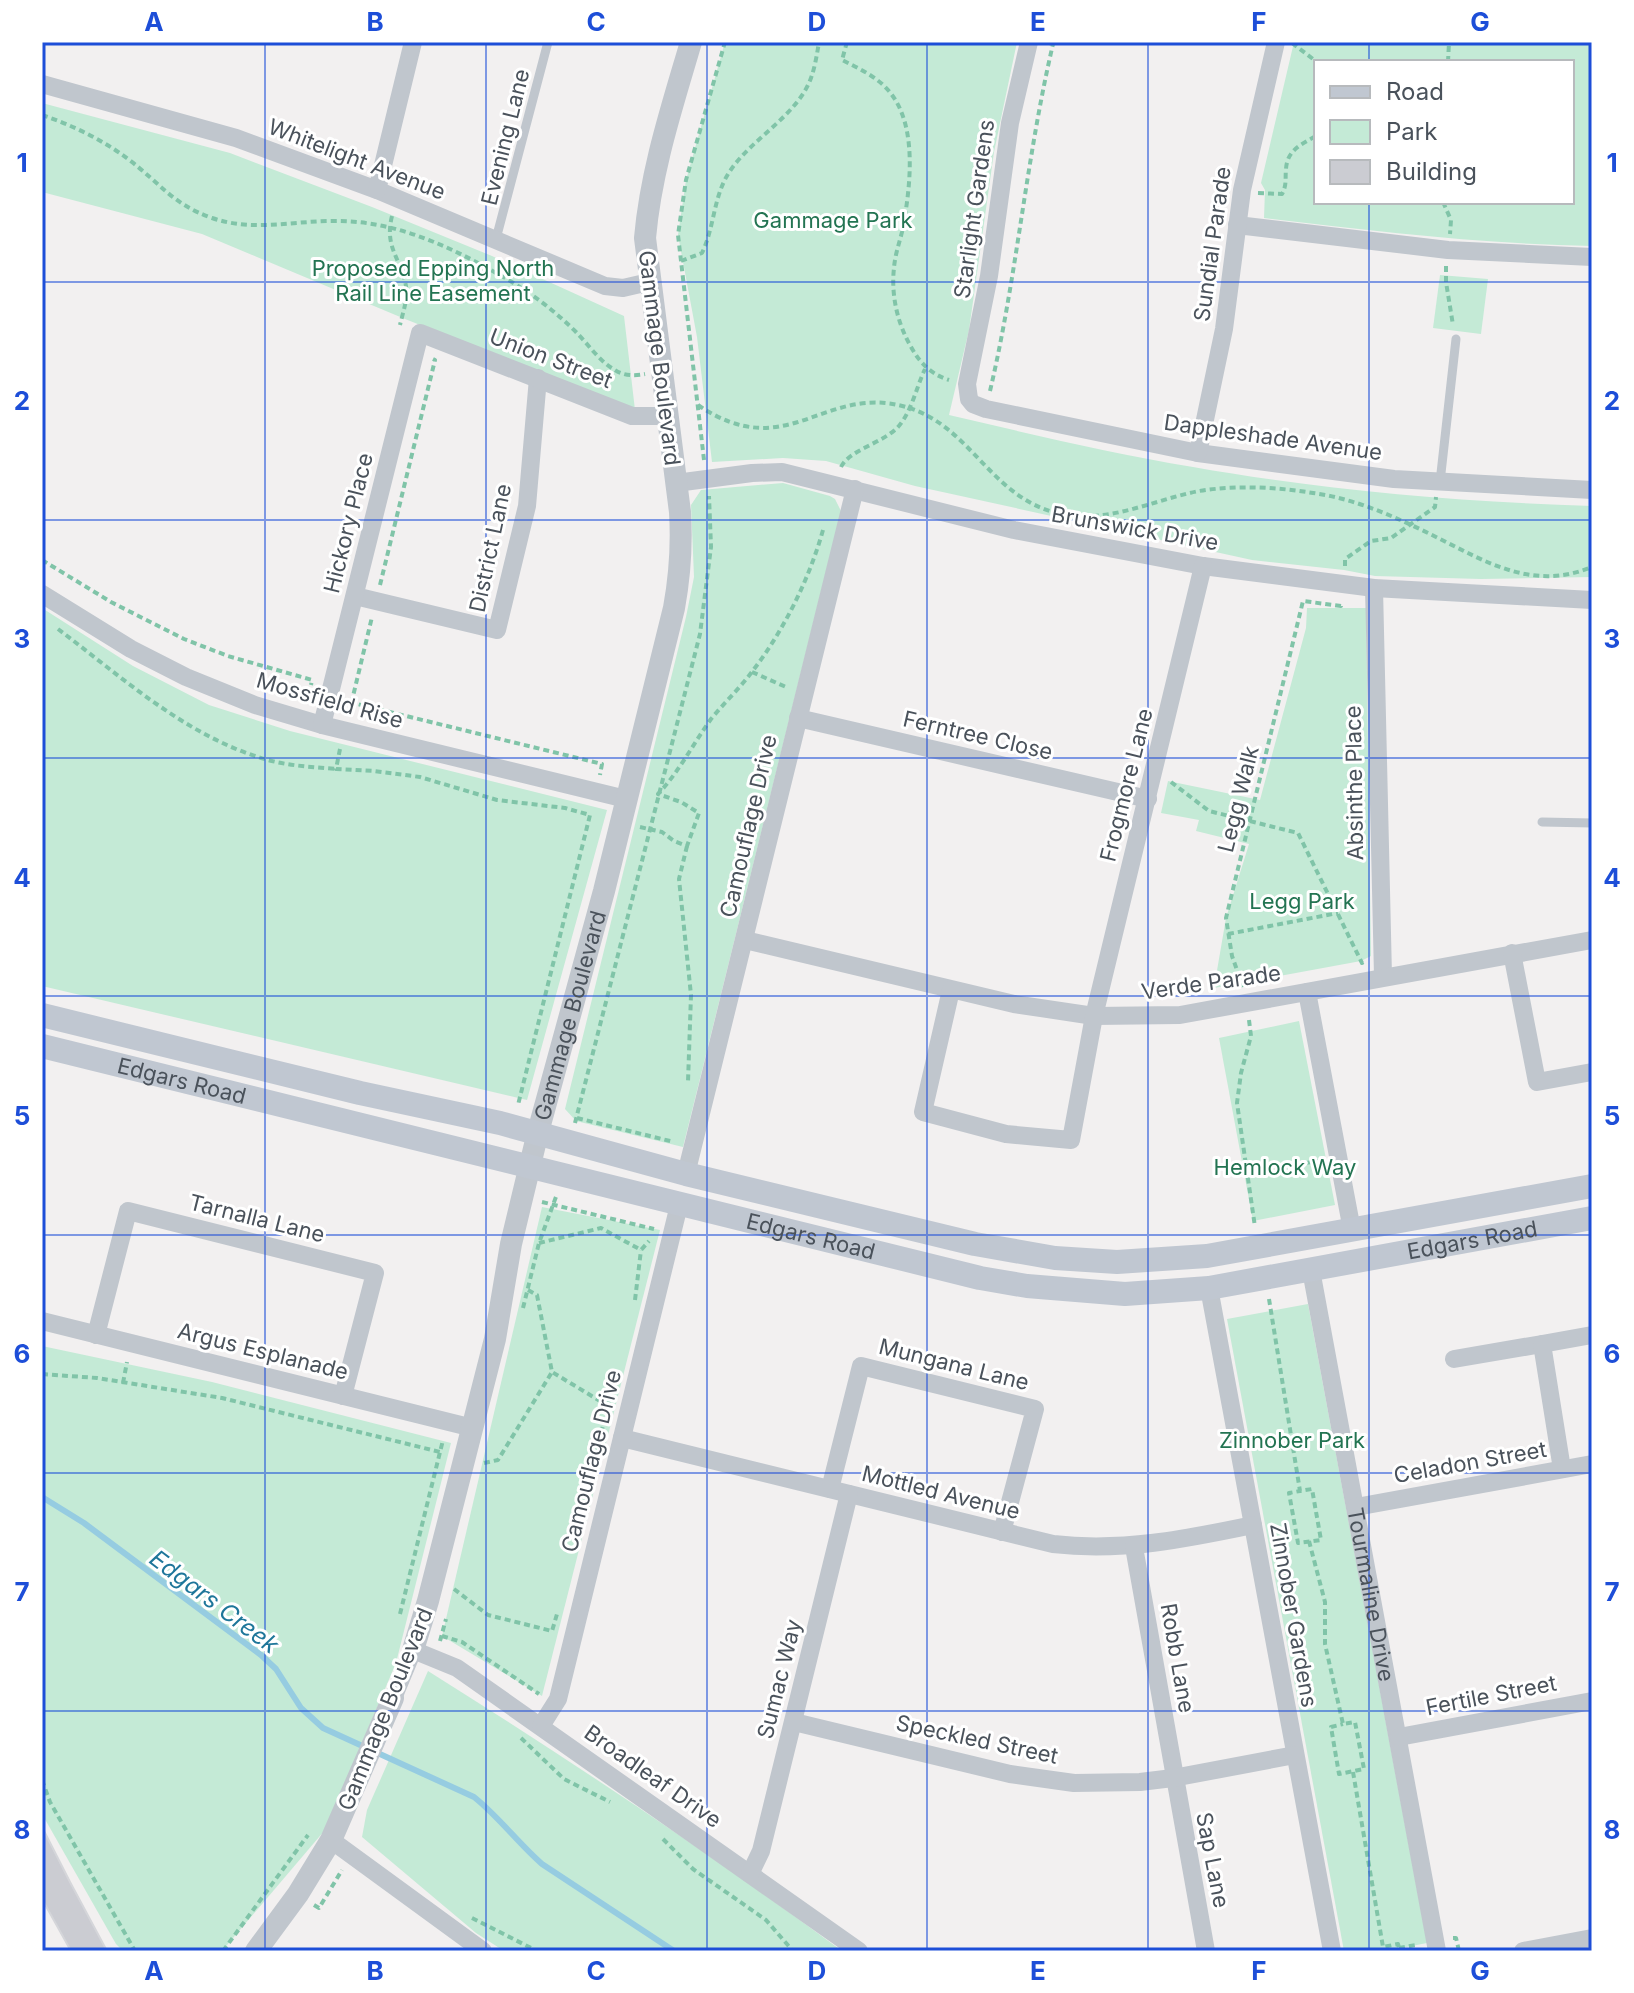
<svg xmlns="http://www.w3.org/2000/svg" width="1634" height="1993" font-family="Inter,sans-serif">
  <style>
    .green { fill: #c4ead6; fill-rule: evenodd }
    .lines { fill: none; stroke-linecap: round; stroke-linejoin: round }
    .stream { stroke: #96cce1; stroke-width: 6 }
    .building { fill: #cbccd2; stroke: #d5d6da; stroke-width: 2 }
    .path { stroke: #80c4a8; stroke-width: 4; stroke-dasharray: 6 4; stroke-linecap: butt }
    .service { stroke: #c0c6cd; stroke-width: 9 }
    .minor { stroke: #c0c6cd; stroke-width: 18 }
    .tertiary { stroke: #c0c6cd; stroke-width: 22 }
    .secondary { stroke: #c0c7d1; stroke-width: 24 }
    .grid { fill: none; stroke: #1d4ed8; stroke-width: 2; stroke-opacity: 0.55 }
    .labels { text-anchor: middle; stroke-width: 6; stroke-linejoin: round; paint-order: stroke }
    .street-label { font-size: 22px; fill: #4a525b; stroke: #fff }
    .park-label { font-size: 22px; fill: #237452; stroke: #fff }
    .water-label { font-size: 24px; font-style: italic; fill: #1e769a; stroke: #fff }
    .neatline { fill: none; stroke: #1d4ed8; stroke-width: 3 }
    .grid-label { font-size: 26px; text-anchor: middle; font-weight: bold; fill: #1d4ed8 }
  </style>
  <rect width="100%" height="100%" fill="#f2f0f0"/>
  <g class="green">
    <path d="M725 42H1017L994 152 969 330 949 415C1030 434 1110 453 1193 467 1323 490 1459 502 1592 506V577L1481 579 1375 576 1344 570 1252 560 915 486 826 461 783 458 712 462 697 337 678 235 686 180Z"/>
    <path d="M1294 42H1592V246C1482 244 1373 231 1264 218L1265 190 1261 183ZM1316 62H1572V202H1316Z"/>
    <polygon points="42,103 230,153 372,207 492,256 624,316 635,410 405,319 202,234 42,192"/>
    <polygon points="1440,275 1488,279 1481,334 1433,328"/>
    <polygon points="783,483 830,496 835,499 841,511 683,1147 576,1121 565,1109 686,617 694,577 691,505 701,490"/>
    <polygon points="42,608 133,666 209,705 290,731 607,810 527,1100 42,986"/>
    <polygon points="1307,608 1366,608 1371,956 1361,961 1214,988 1226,918 1249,844 1196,831 1199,820 1161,813 1168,781 1260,800 1306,628"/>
    <polygon points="1299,1021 1335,1205 1253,1221 1219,1038"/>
    <polygon points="542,1207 660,1230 542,1696 442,1636"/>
    <polygon points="1308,1304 1427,1943 1386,1951 1344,1951 1227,1319"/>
    <polygon points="42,1346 212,1382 451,1443 396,1663 325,1830 222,1951 123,1951 116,1944 42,1814"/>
    <path d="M428 1671C570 1760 708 1852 842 1951H504L476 1933 362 1837 367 1810Z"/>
  </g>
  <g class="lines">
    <path class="stream" d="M42 1497 84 1523 261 1655 276 1669 301 1708 323 1728 474 1797C499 1817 518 1843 542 1864L674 1951"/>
  </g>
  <polygon class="building" points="42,1827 70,1882 107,1951 71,1951 42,1899"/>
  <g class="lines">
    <g class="path">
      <path d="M847 42 842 60C860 69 880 78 892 95 918 130 910 191 902 232 899 244 895 255 894 268 891 294 897 322 910 345 919 362 930 374 949 380"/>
      <polyline points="1292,43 1317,62"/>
      <polyline points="1448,62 1449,42"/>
      <path d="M42 115C72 125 103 140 128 159 160 183 172 204 212 218 253 232 291 221 333 221 393 220 447 245 498 274 527 290 553 309 576 332 588 344 600 362 615 370 624 376 635 376 645 374"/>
      <path d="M1258 193 1282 194C1287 185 1285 179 1286 169 1287 150 1302 144 1316 136"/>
      <polyline points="1443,202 1451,220 1450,234"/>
      <path d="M392 216C384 248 401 258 406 286 408 299 403 312 400 325"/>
      <path d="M681 261 702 253C715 226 713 196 730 171 752 138 797 116 811 78 815 67 817 54 819 42"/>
      <polyline points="1446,266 1446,282 1453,325"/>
      <path d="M990 391C1017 276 1026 159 1053 44L1048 43"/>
      <path d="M698 405C787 466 824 383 906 407 976 427 993 509 1075 516 1118 519 1158 499 1199 491 1237 485 1276 487 1313 493 1357 499 1398 518 1438 538 1488 563 1534 591 1592 567"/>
      <polyline points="704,460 678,235 686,180 725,42"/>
      <path d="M841 467C849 450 883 443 898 427 912 411 916 388 925 369"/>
      <polyline points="42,560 111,602 184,639 228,656 312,680 311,685"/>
      <polyline points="1345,566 1345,559 1371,541 1391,538 1435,507 1436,497"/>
      <polyline points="380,585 435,360 433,359"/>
      <path d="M58 629C123 678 188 738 268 760 290 766 313 767 336 769"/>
      <polyline points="752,672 786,687"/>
      <polyline points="349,702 602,764 600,775"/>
      <polyline points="349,713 372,617"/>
      <polyline points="340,749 336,769 374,771 420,777 497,800 565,808 590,815 518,1105"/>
      <polyline points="1171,782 1209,811 1298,833 1362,963 1364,962"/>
      <path d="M640 827 662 832 674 841 687 846 699 813 681 802 658 794C679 772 693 744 711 719 724 703 739 689 751 673 783 632 809 580 823 530"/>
      <polyline points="687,846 679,879 691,995 688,1082"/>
      <polyline points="1228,934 1338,913"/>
      <polyline points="1243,987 1232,956 1226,918 1303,601 1341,606 1341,602"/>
      <polyline points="1249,1020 1251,1036 1241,1073 1237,1103 1255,1227"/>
      <polyline points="577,1118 674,1142"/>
      <polyline points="575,1123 700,634 711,547 709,496"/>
      <polyline points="1247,1171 1320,1161"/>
      <polyline points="542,1202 654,1229"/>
      <polyline points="539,1243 601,1228 641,1250 649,1241"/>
      <polyline points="528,1290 537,1295 552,1372 610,1407"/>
      <polyline points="1269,1299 1300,1491 1312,1489 1321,1540 1298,1543 1289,1493 1300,1491"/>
      <polyline points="635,1300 641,1250"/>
      <polyline points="523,1308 539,1243 557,1194"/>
      <polyline points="42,1374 97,1378 222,1398 440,1452"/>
      <polyline points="123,1383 127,1362"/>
      <polyline points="594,1462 613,1385"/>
      <polyline points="484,1463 498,1460 552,1372"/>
      <polyline points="1309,1541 1325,1602 1325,1644 1343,1724 1355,1722 1364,1769 1339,1774 1331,1727 1343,1724"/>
      <polyline points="454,1589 488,1615 552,1631 557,1614"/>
      <polyline points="400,1614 443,1440"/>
      <polyline points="442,1636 462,1642 539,1694"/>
      <polyline points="440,1641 446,1619"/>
      <polyline points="521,1738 564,1779 610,1802"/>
      <polyline points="1353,1772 1383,1947 1398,1944 1400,1951"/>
      <polyline points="42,1780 50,1802 135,1951"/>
      <polyline points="663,1839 693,1869 766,1920 793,1951"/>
      <polyline points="314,1905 319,1908 342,1870"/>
      <polyline points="472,1918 537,1951"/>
      <polyline points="1453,1938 1456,1938 1459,1951"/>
      <polyline points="1399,1948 1416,1945"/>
      <polyline points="223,1951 308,1835"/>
    </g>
    <g class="service">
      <polyline points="496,239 548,42"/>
      <polyline points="1440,482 1456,339"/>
      <polyline points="1542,822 1592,823"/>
    </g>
    <g class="minor">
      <polyline points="1029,42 1010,123 989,276 967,384 969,399 973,404 986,409 1198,453 1394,479 1592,490"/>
      <polyline points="42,84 236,138 377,190 605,286 623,288 649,282"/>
      <polyline points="377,190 413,42"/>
      <polyline points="1237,225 1448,250 1592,257"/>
      <polyline points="1198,453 1224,329 1242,190 1276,42"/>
      <polyline points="676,483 752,473 782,472 1014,530 1203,566 1374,588 1592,600"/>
      <polyline points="1374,588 1383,976"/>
      <polyline points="42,594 131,649 186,677 255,705 322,725 626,799"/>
      <polyline points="355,596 497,630 527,506 538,378"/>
      <polyline points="798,718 1148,799"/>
      <polyline points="322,725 420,333 632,416 667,416"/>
      <polyline points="745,940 1014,1004 1094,1016 1180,1015 1592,940"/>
      <polyline points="1512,953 1537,1082 1592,1072"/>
      <polyline points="951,990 923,1112 1006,1134 1071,1140 1094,1016 1203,566"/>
      <polyline points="1307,992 1352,1230"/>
      <polyline points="686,1174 855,489"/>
      <path id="s1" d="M1311 1270 1437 1951"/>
      <polyline points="1209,1288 1332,1951"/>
      <polyline points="42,1321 473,1428"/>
      <polyline points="96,1335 128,1211 375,1273 343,1396"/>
      <polyline points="1454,1359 1542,1344"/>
      <path d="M622 1438 1053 1544C1122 1552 1186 1539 1253 1525"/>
      <polyline points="1562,1469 1542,1344 1592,1335"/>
      <polyline points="830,1489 861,1366 1035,1409 1002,1532"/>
      <polyline points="1356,1507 1592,1464"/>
      <polyline points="1134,1547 1206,1951"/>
      <polyline points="393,1698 413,1650 457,1668 859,1951"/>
      <polyline points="794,1722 1010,1774 1074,1783 1140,1782 1173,1778 1295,1755"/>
      <polyline points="541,1726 558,1699 679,1205"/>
      <polyline points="1399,1737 1592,1701"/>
      <polyline points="331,1840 483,1951"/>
      <polyline points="750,1874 761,1851 849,1494"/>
      <polyline points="1523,1951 1592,1938"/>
    </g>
    <g class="tertiary">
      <path id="s2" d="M413 1650 428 1601 495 1339 511 1244 538 1132 604 891 674 608C680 575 682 545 680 512L645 238C651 170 672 107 691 42"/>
      <polyline points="256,1951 298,1894 331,1840 393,1698"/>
    </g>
    <g class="secondary">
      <polyline points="42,1015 360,1093 500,1123 686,1174 975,1244 1055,1258 1117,1262 1207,1256 1592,1186"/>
      <path id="s3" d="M42 1046 980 1278 1027 1286 1125 1294 1209 1288 1592 1218"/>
    </g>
  </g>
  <path class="grid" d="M265 42V1951M486 42V1951M707 42V1951M927 42V1951M1148 42V1951M1369 42V62M1369 202V1951M42 282H1592M42 520H1592M42 758H1592M42 996H1592M42 1235H1592M42 1473H1592M42 1711H1592"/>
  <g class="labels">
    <g class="street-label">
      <text transform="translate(505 137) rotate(-76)" y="8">Evening Lane</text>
      <text transform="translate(357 159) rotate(21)" y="8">Whitelight Avenue</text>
      <text transform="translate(974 209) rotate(-82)" y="8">Starlight Gardens</text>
      <text transform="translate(1212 244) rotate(-82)" y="8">Sundial Parade</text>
      <text transform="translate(551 358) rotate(21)" y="8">Union Street</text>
      <text transform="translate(660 358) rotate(83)" y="8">Gammage Boulevard</text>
      <text transform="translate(1273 437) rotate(8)" y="8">Dappleshade Avenue</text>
      <text transform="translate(348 523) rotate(-76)" y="8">Hickory Place</text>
      <text transform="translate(1135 528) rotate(10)" y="8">Brunswick Drive</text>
      <text transform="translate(490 548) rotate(-78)" y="8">District Lane</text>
      <text transform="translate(330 700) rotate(16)" y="8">Mossfield Rise</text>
      <text transform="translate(978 735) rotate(13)" y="8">Ferntree Close</text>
      <text transform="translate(1354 783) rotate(-91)" y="8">Absinthe Place</text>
      <text transform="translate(1126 785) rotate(-76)" y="8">Frogmore Lane</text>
      <text transform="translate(1238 799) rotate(-76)" y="8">Legg Walk</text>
      <text transform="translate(748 826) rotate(-77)" y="8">Camouflage Drive</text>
      <text transform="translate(1211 982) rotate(-8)" y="8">Verde Parade</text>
      <text dy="8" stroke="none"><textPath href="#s2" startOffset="654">Gammage Boulevard</textPath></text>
      <text dy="8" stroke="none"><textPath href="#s3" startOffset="144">Edgars Road</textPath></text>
      <text transform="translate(257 1218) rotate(14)" y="8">Tarnalla Lane</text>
      <text dy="8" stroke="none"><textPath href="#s3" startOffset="792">Edgars Road</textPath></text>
      <text dy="8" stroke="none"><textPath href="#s3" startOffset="1464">Edgars Road</textPath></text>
      <text transform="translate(263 1351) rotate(14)" y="8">Argus Esplanade</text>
      <text transform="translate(954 1364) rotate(14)" y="8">Mungana Lane</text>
      <text transform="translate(591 1461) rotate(-76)" y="8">Camouflage Drive</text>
      <text transform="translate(1470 1462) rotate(-10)" y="8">Celadon Street</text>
      <text transform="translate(941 1492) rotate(14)" y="8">Mottled Avenue</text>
      <text dy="8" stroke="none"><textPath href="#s1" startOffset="330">Tourmaline Drive</textPath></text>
      <text transform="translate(1294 1615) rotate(80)" y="8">Zinnober Gardens</text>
      <text transform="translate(1178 1658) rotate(80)" y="8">Robb Lane</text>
      <text transform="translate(779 1679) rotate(-76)" y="8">Sumac Way</text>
      <text transform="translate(1491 1695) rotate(-11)" y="8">Fertile Street</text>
      <text transform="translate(385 1709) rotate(-68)" y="8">Gammage Boulevard</text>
      <text transform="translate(977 1739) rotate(12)" y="8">Speckled Street</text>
      <text transform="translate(653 1776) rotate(35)" y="8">Broadleaf Drive</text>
      <text transform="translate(1213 1860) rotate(79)" y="8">Sap Lane</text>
    </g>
    <g class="park-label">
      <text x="833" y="228">Gammage Park</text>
      <text x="433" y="276">Proposed Epping North<tspan x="433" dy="25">Rail Line Easement</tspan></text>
      <text x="1302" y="909">Legg Park</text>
      <text x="1285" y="1175">Hemlock Way</text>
      <text x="1292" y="1448">Zinnober Park</text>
    </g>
    <g class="water-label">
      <text transform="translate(214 1602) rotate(37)" y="8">Edgars Creek</text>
    </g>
  </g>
  <rect width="1634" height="1993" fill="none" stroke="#ffffff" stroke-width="88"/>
  <rect x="1314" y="60" width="260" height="144" fill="#ffffff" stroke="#b7babd" stroke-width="2"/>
  <rect x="1330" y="86" width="40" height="12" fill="#c0c7d1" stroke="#b7babd" stroke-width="2"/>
  <text x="1386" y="100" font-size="24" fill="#4a525b">Road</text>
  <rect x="1330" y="120" width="40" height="24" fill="#c4ead6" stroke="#b7babd" stroke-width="2"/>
  <text x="1386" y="140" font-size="24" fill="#4a525b">Park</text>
  <rect x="1330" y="160" width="40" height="24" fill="#cbccd2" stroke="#b7babd" stroke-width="2"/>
  <text x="1386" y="180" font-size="24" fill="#4a525b">Building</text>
  <rect x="44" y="44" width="1546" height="1905" class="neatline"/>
  <g class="grid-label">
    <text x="154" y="31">A</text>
    <text x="375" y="31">B</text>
    <text x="596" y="31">C</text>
    <text x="817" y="31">D</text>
    <text x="1038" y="31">E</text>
    <text x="1259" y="31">F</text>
    <text x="1480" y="31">G</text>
    <text x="22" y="172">1</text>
    <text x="1612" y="172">1</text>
    <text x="22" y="410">2</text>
    <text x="1612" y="410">2</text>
    <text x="22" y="648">3</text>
    <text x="1612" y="648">3</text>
    <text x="22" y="887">4</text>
    <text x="1612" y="887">4</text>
    <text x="22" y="1125">5</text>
    <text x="1612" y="1125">5</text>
    <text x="22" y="1363">6</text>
    <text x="1612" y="1363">6</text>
    <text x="22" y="1601">7</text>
    <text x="1612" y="1601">7</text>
    <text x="22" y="1839">8</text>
    <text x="1612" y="1839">8</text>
    <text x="154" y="1980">A</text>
    <text x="375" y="1980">B</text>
    <text x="596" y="1980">C</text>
    <text x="817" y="1980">D</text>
    <text x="1038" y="1980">E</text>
    <text x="1259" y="1980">F</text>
    <text x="1480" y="1980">G</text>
  </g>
</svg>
